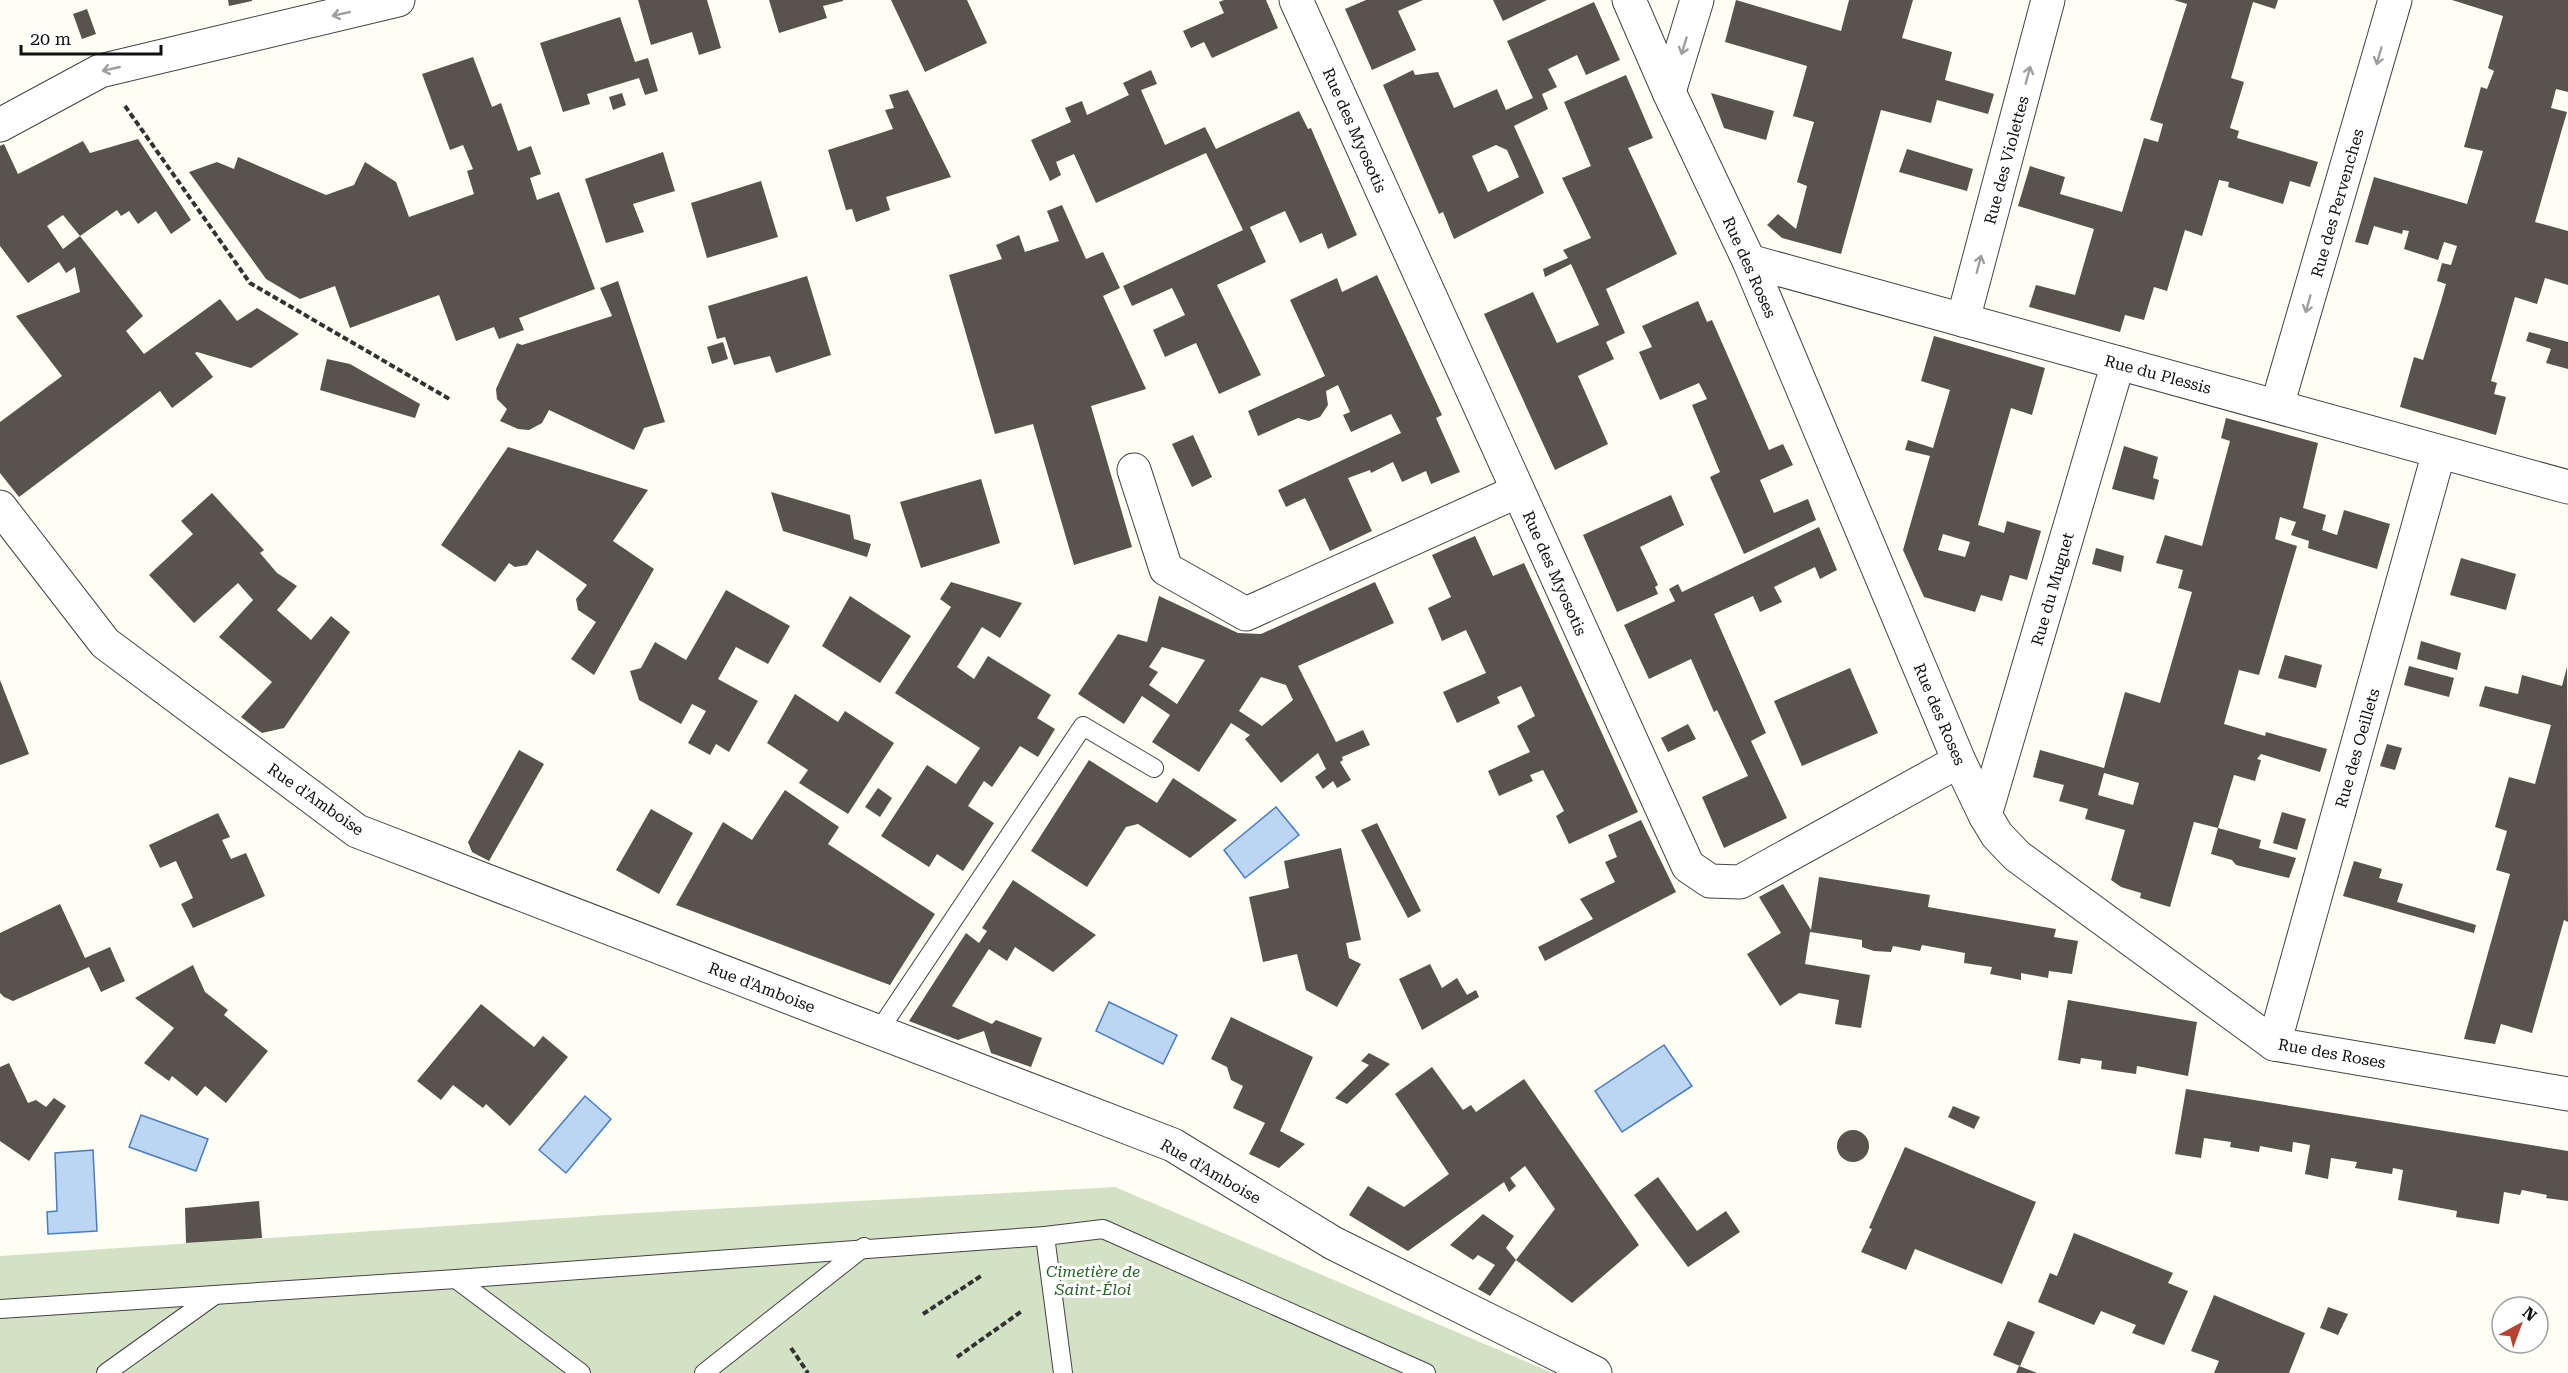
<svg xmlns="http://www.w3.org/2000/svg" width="2568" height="1373" font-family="'Roboto Serif',serif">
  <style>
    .cemetery { fill: #d3e1c5 }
    .water { fill: #bbd5f3; stroke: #467dc6; stroke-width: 1.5 }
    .building { fill: #58534d; fill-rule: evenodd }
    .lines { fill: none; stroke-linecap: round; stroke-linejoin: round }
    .lane-casing { stroke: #434343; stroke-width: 20 }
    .street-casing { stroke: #434343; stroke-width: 35 }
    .path { stroke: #323232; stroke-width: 4; stroke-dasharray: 6 3; stroke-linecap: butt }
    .lane { stroke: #fff; stroke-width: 18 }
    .street { stroke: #fff; stroke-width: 33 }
    .oneway { stroke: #9f9f9f }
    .labels { text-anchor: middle; stroke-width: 6; stroke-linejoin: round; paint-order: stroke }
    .street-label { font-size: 16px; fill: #101010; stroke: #fff }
    .park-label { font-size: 16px; font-style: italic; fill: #256523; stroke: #fff }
  </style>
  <rect width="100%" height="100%" fill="#fefef4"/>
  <polygon class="cemetery" points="1115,1187 1553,1373 0,1373 0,1256 638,1213"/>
  <g class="water">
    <polygon points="1276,807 1299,835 1245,878 1224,850"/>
    <polygon points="1109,1002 1177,1035 1163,1064 1096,1031"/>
    <polygon points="1664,1045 1692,1086 1622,1132 1595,1091"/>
    <polygon points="585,1096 611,1119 566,1173 539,1150"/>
    <polygon points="141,1115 208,1139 196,1171 129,1147"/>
    <polygon points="93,1150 97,1231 48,1234 47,1212 57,1211 55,1153"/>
  </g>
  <g class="building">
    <polygon points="228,0 252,0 252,1 229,6"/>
    <polygon points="638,0 707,0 721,48 699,55 692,32 651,45"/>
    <polygon points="769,0 843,0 843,1 823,6 827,18 779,33"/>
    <polygon points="891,0 967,0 987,43 925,72"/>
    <polygon points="1224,0 1266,0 1278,28 1212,58 1204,42 1191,48 1183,31 1224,13 1219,2"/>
    <polygon points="1366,0 1423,0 1398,11 1416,50 1372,70 1345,9"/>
    <polygon points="1493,0 1547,0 1503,21"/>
    <polygon points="1736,0 1841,31 1849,0 1913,0 1902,38 1952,52 1945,80 1994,94 1988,114 1937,100 1931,123 1881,110 1841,254 1782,238 1767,225 1778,214 1796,229 1807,186 1797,182 1814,122 1793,116 1807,66 1725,42"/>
    <polygon points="2174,0 2278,0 2275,9 2253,2 2231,78 2244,82 2230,128 2239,131 2237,138 2318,162 2310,187 2290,181 2283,204 2228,187 2229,182 2219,180 2202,236 2185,230 2167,291 2154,287 2144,320 2125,315 2120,332 2029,307 2036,285 2075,295 2094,229 2018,206 2030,166 2065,177 2060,194 2122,212 2144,138 2158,142 2163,124 2150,120 2187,4"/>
    <polygon points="2452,0 2568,0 2568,92 2556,89 2551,108 2567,112 2535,222 2568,231 2568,285 2545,278 2537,304 2515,297 2491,381 2497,383 2494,394 2506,397 2496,435 2400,407 2414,357 2423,360 2440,305 2446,284 2437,281 2442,263 2451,265 2457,246 2444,242 2438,260 2404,249 2409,231 2403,230 2402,234 2374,226 2368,245 2355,242 2374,177 2467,204 2483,151 2464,147 2481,87 2487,89 2494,71 2488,68 2503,16"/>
    <path d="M1594 2 1620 60 1586 75 1577 55 1548 69 1557 87 1542 94 1548 109 1514 126 1544 193 1454 239 1443 212 1439 214 1383 85 1413 70 1415 75 1438 72 1454 108 1497 89 1506 110 1533 98 1507 41ZM1496 145 1507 150 1519 177 1488 192 1472 156Z"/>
    <polygon points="87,9 96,34 82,39 73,14"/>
    <polygon points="620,17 635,62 648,58 658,91 645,95 639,78 587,94 590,104 563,112 540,43"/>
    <polygon points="473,57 492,107 501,103 518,151 531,146 541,174 530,178 537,200 559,192 595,289 519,318 524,330 499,339 494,327 456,341 439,295 350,328 335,286 300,299 266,279 189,172 217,162 234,169 238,157 326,195 354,185 365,162 396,182 409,217 474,194 467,171 473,169 463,145 450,150 422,74"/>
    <polygon points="1151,70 1157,84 1141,90 1165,145 1205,127 1216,149 1299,111 1308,129 1311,128 1357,235 1328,249 1322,233 1300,243 1285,211 1250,227 1266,262 1217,285 1261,375 1219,394 1196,343 1165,357 1153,330 1185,315 1172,288 1132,306 1123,286 1243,230 1206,153 1096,203 1074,154 1056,162 1061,175 1050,181 1031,140 1071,122 1065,108 1082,101 1087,115 1129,95 1123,83"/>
    <polygon points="1626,75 1653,138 1628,148 1677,254 1606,289 1625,333 1606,342 1614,359 1578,376 1608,444 1555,470 1484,314 1533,292 1557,343 1599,325 1571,264 1545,277 1543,269 1568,258 1563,250 1591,238 1562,178 1591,166 1564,102"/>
    <polygon points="908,90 951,177 886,197 890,210 856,222 852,209 846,210 828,150 893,129 885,110 894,108 889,95"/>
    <polygon points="622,93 626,105 613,110 609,97"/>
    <polygon points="1711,93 1774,111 1766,140 1724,128"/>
    <polygon points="138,139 191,220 171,234 156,211 138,224 129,211 121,216 117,210 80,236 63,215 47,226 63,249 80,236 143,316 126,331 144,354 220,299 237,321 257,308 299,334 251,368 197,352 195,353 213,377 172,408 160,391 19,497 0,473 0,422 62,376 16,316 80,292 75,267 66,273 59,262 28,283 0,246 0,146 4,144 18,174 83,141 90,153"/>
    <polygon points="1907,149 1973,169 1967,191 1899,172"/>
    <polygon points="663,152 675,191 633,204 644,232 606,243 585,179"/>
    <polygon points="761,181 778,237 707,258 691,203"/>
    <polygon points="1062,205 1086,259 1103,252 1120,288 1103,296 1146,389 1091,406 1132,547 1074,565 1033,424 995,434 949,275 1002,259 996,245 1019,235 1025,252 1059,241 1047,211"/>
    <polygon points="1377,275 1442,415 1436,418 1460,472 1431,484 1426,471 1402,482 1393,462 1371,473 1370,470 1348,478 1372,531 1330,551 1305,498 1286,507 1278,490 1401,433 1391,414 1351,432 1343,415 1350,412 1338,385 1326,391 1328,405 1320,417 1309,421 1298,418 1258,436 1248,411 1325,376 1290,300 1337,278 1342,292"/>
    <polygon points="807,276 831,355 776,373 770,356 734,365 725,337 717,339 708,306"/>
    <polygon points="618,281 665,422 644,428 634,450 549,410 542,423 529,430 518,429 500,421 507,409 497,399 496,389 517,343 522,345 612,316 600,288"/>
    <polygon points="1698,301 1707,322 1712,320 1769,450 1783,444 1793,465 1760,480 1774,513 1808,499 1816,520 1744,554 1710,477 1720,472 1692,405 1707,399 1699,383 1660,400 1639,352 1652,347 1642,326"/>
    <polygon points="2529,332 2568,342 2568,369 2546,363 2551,349 2526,341"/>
    <path d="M1934 336 2045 368 2032 415 2011 408 1978 525 2004 533 2007 521 2041 531 2027 580 2010 575 2002 601 1981 595 1975 612 1924 597 1903 550 1930 456 1905 450 1908 440 1933 448 1950 390 1921 381ZM1943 534 1970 542 1965 557 1938 550Z"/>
    <polygon points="723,342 728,359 712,364 707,347"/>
    <polygon points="327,359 350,364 420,404 415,418 320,390"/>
    <path d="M2226 418 2318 443 2303 508 2326 515 2322 530 2337 535 2344 510 2390 524 2377 569 2308 548 2309 541 2291 535 2296 522 2280 517 2275 539 2297 546 2259 675 2239 670 2224 724 2265 736 2266 732 2327 749 2320 772 2261 754 2257 759 2261 760 2255 781 2234 775 2218 828 2261 840 2259 848 2296 858 2289 878 2236 865 2232 860 2211 854 2218 828 2194 822 2170 907 2140 898 2141 893 2121 887 2111 880 2125 830 2085 819 2088 809 2059 801 2064 785 2033 777 2040 750 2104 768 2125 692 2160 703 2192 592 2178 588 2183 570 2156 563 2165 535 2202 546 2230 441 2221 438ZM2104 773 2139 783 2133 805 2098 795Z"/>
    <polygon points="1193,435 1212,477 1192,487 1172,444"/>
    <polygon points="2124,446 2158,457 2153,478 2159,480 2154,500 2112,489"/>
    <polygon points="508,447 648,490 613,541 654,569 594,675 571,659 596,622 578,610 576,599 587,585 537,550 527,565 515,567 509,563 495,582 441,545"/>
    <polygon points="981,479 1000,543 921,568 900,502"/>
    <polygon points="771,492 850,515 854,539 871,544 867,557 783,531"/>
    <polygon points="212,493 264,550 260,553 277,573 297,586 277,610 311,640 331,616 350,632 284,728 262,733 241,717 272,682 219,637 253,600 238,583 194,623 149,575 193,534 181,521"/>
    <polygon points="1671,495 1684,525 1640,547 1658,585 1655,587 1658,594 1617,612 1583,535"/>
    <polygon points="1819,527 1837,570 1820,579 1815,567 1774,587 1782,602 1760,612 1753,596 1714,614 1766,733 1751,741 1787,818 1724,848 1702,797 1748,776 1717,710 1714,712 1691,659 1649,679 1624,625 1675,601 1669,589 1678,584 1682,592"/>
    <polygon points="1475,536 1493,576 1524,563 1638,812 1569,844 1556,816 1564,811 1543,770 1530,775 1533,781 1499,796 1488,771 1530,752 1517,726 1535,716 1521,686 1497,697 1500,703 1457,723 1443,692 1486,673 1466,630 1442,641 1428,608 1451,597 1432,555"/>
    <polygon points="2096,548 2124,556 2121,572 2092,564"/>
    <polygon points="2461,558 2516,574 2506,610 2450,595"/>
    <polygon points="951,582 1022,603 1000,638 982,627 957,667 974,679 988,656 1051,695 1037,718 1055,729 1038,757 1020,746 992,787 984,781 968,806 994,823 963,871 937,854 929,867 881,836 927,765 956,784 980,748 895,693 951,607 940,599"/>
    <path d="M1375 582 1394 623 1298 666 1336 742 1363 730 1370 745 1342 757 1343 760 1340 762 1351 780 1337 788 1333 781 1323 789 1315 777 1326 769 1318 753 1281 783 1245 739 1250 735 1231 723 1199 772 1152 742 1170 715 1142 696 1124 724 1078 694 1118 634 1147 642 1159 596 1238 633 1261 634ZM1162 647 1205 660 1177 704 1149 685 1158 672 1149 667ZM1261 677 1286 685 1293 700 1262 726 1239 711Z"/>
    <polygon points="726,590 790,626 768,664 736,647 718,679 758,701 729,752 716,744 710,755 688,743 706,711 692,704 681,724 639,700 630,671 641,668 655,642 686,660"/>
    <polygon points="850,596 911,636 880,683 822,646"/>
    <polygon points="2421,641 2461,653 2457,670 2417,659"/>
    <polygon points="2285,655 2322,665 2316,688 2278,678"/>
    <polygon points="2409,666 2454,678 2449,697 2404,685"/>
    <polygon points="2567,667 2568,922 2564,920 2532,1033 2501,1024 2495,1044 2464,1039 2510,874 2496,870 2507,831 2495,827 2509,777 2535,784 2551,725 2479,706 2485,686 2518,694 2522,675 2562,686"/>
    <polygon points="1850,668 1878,733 1802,766 1774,701"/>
    <polygon points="0,680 29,754 0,765"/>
    <polygon points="795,694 838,722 845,711 894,743 848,814 799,783 808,770 767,743"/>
    <polygon points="1688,724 1696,739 1668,752 1661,738"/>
    <polygon points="2387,744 2402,748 2395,770 2380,766"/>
    <polygon points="519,750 544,764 489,861 472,852 468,842"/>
    <polygon points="1089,760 1157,803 1173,778 1237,820 1190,858 1138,824 1126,827 1087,887 1031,851"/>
    <polygon points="878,788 892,798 880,817 865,807"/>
    <polygon points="785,790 839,827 828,844 935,914 890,985 676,905 723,822 752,840"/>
    <polygon points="651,809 693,833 659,894 616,870"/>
    <polygon points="2282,812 2306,819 2297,850 2273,843"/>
    <polygon points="218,813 230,837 222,840 231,859 246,853 265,896 193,928 181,904 193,898 176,861 160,868 149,845"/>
    <polygon points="1641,820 1676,892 1545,961 1538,947 1593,919 1580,899 1615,882 1605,862 1617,857 1608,835"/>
    <polygon points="1377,823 1421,911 1408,918 1361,830"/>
    <polygon points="1341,848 1361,940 1346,943 1349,958 1361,964 1337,1007 1306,990 1297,954 1263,962 1249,897 1289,888 1284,861"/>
    <polygon points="2354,861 2382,869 2379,878 2403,884 2397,902 2476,925 2474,933 2343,896"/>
    <polygon points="1819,877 1930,895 1928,907 2056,929 2054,937 2078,941 2072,974 2049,971 2048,978 2021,973 2021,980 1990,974 1992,967 1964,963 1965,953 1922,945 1920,951 1893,946 1891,952 1874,951 1862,947 1862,940 1810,932 1805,964 1870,975 1861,1028 1835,1024 1839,1000 1799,993 1780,1006 1747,954 1781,933 1759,897 1783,884 1811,930"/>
    <polygon points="1013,880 1096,935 1053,972 1015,947 1007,961 989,949 952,1006 992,1024 996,1020 1042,1038 1031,1067 991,1053 984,1031 958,1040 909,1021 966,933 979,943 987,931 982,928"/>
    <polygon points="60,904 85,958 110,947 125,981 101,992 89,967 13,1001 4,997 0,993 0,933"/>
    <polygon points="1430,964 1442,988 1457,978 1467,995 1476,990 1479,997 1422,1030 1399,979"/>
    <polygon points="193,965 205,992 228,1010 224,1015 268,1051 226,1103 205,1086 197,1096 172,1076 169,1081 144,1063 174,1028 135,998"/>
    <polygon points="2068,1000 2197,1022 2188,1076 2137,1066 2136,1074 2101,1069 2102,1061 2081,1058 2080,1064 2058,1060"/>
    <polygon points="481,1004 534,1047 543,1036 568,1057 510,1126 486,1104 483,1108 453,1085 441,1100 417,1081"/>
    <polygon points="1231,1017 1313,1057 1280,1131 1305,1144 1279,1168 1249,1154 1265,1123 1233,1108 1243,1086 1231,1080 1227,1067 1211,1059"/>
    <polygon points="1369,1053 1390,1064 1347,1104 1335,1098 1369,1065 1361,1061"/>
    <polygon points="9,1063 28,1103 36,1100 46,1107 54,1098 66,1106 29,1161 0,1141 0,1067"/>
    <polygon points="1432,1067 1463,1110 1471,1105 1476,1112 1524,1079 1639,1245 1572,1303 1516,1260 1555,1209 1525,1166 1510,1178 1516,1186 1509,1192 1504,1182 1408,1251 1349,1215 1368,1186 1404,1207 1449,1174 1395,1094"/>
    <polygon points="2186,1089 2568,1151 2568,1201 2546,1198 2547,1195 2522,1190 2520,1195 2504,1192 2499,1224 2456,1217 2457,1211 2398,1200 2403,1170 2393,1168 2392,1174 2355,1168 2357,1162 2331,1158 2328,1179 2305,1174 2310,1145 2293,1142 2292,1152 2260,1146 2259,1152 2230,1147 2231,1142 2204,1138 2201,1158 2175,1154"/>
    <polygon points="1953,1106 1980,1117 1974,1129 1948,1117"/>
    <circle cx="1853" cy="1146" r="16"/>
    <polygon points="1905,1147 2036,1202 2002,1284 1915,1249 1906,1270 1861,1252 1872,1229 1869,1228"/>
    <polygon points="1658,1177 1697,1231 1726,1211 1740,1232 1688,1267 1634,1195"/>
    <polygon points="259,1201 262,1238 186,1243 185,1208"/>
    <polygon points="1483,1214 1514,1236 1506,1248 1516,1260 1490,1296 1478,1289 1495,1265 1478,1255 1473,1260 1450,1245"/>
    <polygon points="2074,1233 2173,1273 2168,1283 2188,1291 2164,1345 2132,1333 2136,1325 2101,1311 2094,1325 2038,1302 2050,1273 2057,1276"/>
    <polygon points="2214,1295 2305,1333 2289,1373 2214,1373 2219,1361 2191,1351"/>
    <polygon points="2328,1307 2348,1314 2338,1335 2320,1328"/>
    <polygon points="2008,1321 2035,1332 2020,1366 1993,1355"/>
    <polygon points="2019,1366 2037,1373 2016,1373"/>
  </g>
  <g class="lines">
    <defs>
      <g id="lane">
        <polyline points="878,1032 1083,726 1154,768"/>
        <polyline points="1045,1236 1103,1229 1426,1373"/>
        <polyline points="456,1279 581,1373"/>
        <polyline points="0,1309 456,1279 1045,1236 1063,1373"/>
        <polyline points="106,1373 215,1295"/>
        <polyline points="704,1373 864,1247"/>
      </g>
      <g id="street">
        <polyline points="1296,0 1688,866 1710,881 1740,882 1959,761"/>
        <polyline points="1629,0 1669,92 1749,261 1959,761 1985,815 1997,835 2017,856 2274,1044 2568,1094"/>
        <polyline points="1669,92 1697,0"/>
        <polyline points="0,125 100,71 398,0"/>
        <polyline points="1749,261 2568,487"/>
        <polyline points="1963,320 2048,0"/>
        <polyline points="2277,406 2395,0"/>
        <polyline points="1134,470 1166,569 1246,614 1518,491"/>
        <polyline points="0,507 105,643 357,831 1173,1145 1333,1243 1595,1373"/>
        <polyline points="1985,815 2118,363"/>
        <polyline points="2274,1044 2439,452"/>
      </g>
    </defs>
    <use href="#lane" class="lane-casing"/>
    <use href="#street" class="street-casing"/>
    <g class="path">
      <polyline points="125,106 250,283 451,400"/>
      <polyline points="923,1314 981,1276"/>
      <polyline points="791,1348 808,1373"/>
      <polyline points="957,1357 1022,1311"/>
    </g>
    <use href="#lane" class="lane"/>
    <use href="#street" class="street"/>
  </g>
  <defs><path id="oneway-shaft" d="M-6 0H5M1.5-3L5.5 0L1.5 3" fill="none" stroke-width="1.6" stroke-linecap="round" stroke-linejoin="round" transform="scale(1.5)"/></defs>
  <g class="oneway">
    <use href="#oneway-shaft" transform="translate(341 14) rotate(167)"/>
    <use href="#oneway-shaft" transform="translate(1684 46) rotate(107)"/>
    <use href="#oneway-shaft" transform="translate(2379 56) rotate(106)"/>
    <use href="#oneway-shaft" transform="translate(111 69) rotate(167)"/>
    <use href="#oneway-shaft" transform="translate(2028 75) rotate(-75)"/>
    <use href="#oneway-shaft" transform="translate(1979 264) rotate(-75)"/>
    <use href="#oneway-shaft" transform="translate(2308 304) rotate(106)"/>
  </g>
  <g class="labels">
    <g class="street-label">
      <text transform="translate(1355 130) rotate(66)" y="6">Rue des Myosotis</text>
      <text transform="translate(2006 160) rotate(-75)" y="6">Rue des Violettes</text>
      <text transform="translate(2337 203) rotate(-74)" y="6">Rue des Pervenches</text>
      <text transform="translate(1750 267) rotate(66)" y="6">Rue des Roses</text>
      <text transform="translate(2158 374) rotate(15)" y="6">Rue du Plessis</text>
      <text transform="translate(1555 573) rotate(66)" y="6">Rue des Myosotis</text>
      <text transform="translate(2052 589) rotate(-74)" y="6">Rue du Muguet</text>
      <text transform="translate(1940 714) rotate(67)" y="6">Rue des Roses</text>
      <text transform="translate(2357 748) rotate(-74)" y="6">Rue des Oeillets</text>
      <text transform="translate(316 799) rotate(35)" y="6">Rue d'Amboise</text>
      <text transform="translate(762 987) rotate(21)" y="6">Rue d'Amboise</text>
      <text transform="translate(2332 1053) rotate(10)" y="6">Rue des Roses</text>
      <text transform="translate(1211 1171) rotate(30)" y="6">Rue d'Amboise</text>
    </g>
    <g class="park-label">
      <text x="1093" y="1277">Cimetière de<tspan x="1093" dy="18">Saint-Éloi</tspan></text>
    </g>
  </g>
  <g transform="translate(2520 1325) rotate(41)"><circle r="28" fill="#ffffff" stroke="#9f9f9f" stroke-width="1.5"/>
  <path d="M0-4.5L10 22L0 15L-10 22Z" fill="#ba402f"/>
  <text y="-9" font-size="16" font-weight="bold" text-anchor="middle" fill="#101010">N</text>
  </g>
  <path d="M21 45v9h140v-9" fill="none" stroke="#101010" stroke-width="3"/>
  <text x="30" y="45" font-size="18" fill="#101010" stroke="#ffffff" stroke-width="4.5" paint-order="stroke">20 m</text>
</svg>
